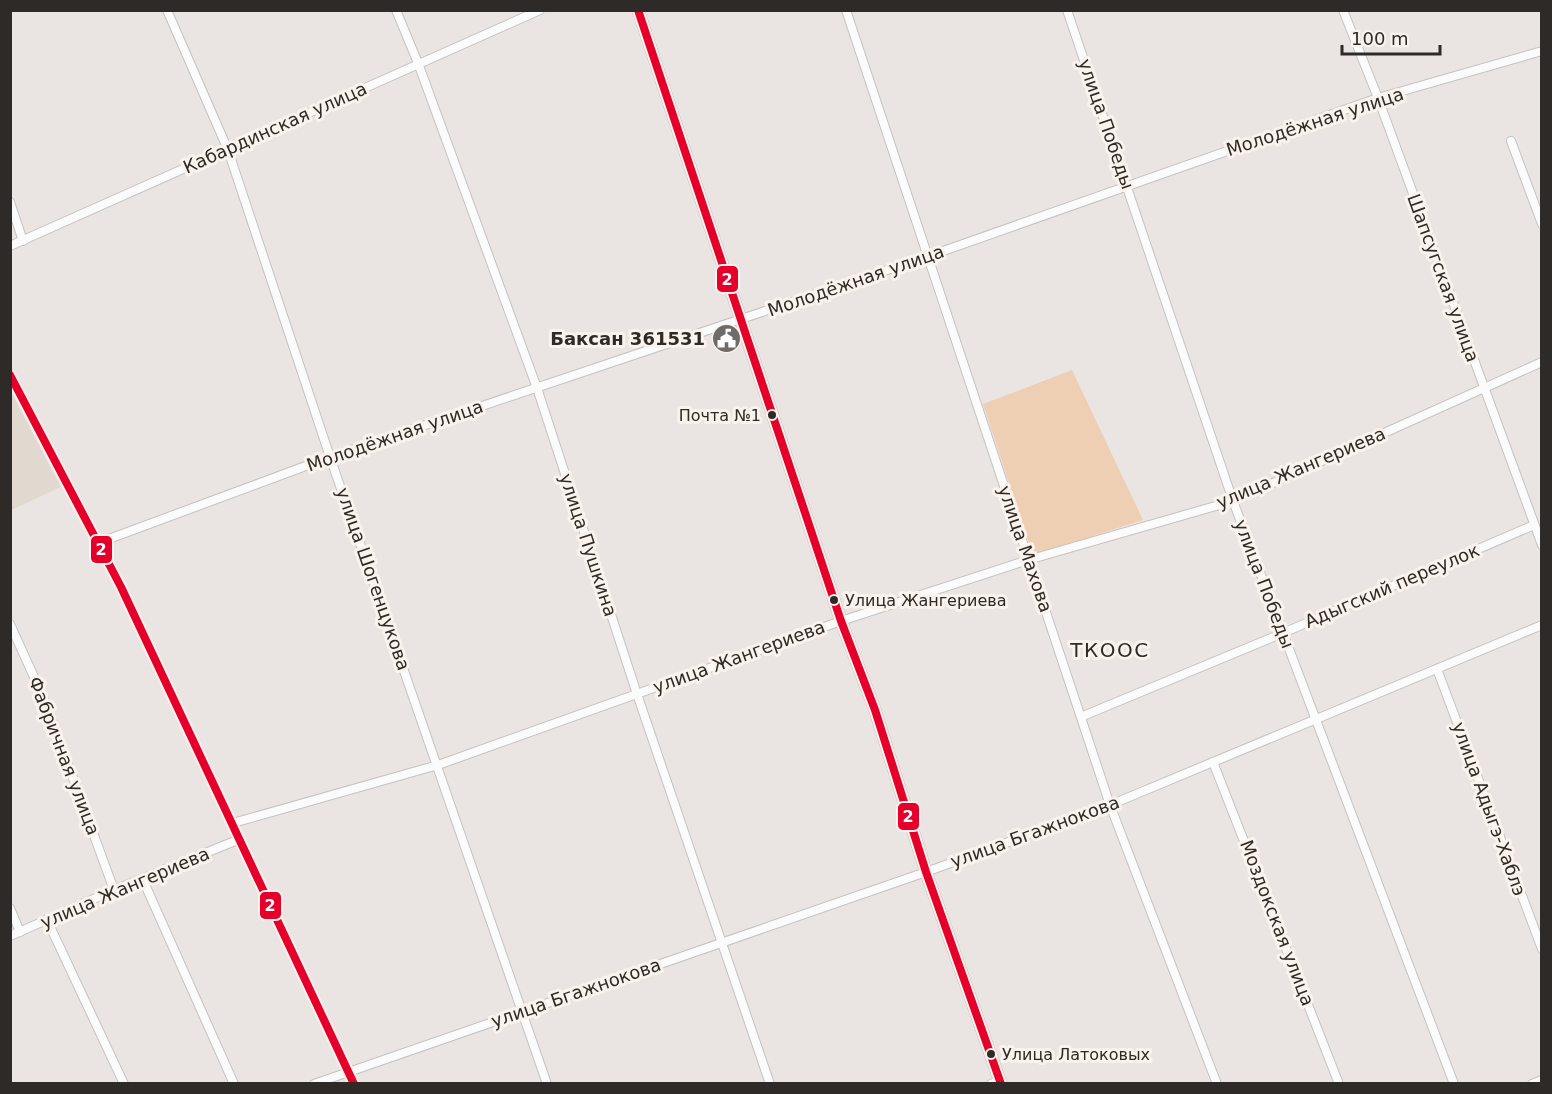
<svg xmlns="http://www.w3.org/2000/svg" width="1552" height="1094" font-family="'DejaVu Sans',sans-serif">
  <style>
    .built { fill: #e1d8d0 }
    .green { fill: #eecfb4 }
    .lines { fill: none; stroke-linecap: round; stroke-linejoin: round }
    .minor-casing { stroke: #c5c2bf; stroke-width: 10 }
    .tertiary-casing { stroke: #c5c2bf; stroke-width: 11 }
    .secondary-casing { stroke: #c5c2bf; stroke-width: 13 }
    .minor { stroke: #fcfbfb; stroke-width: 8 }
    .tertiary { stroke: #fcfbfb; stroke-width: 9 }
    .secondary { stroke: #fcfbfb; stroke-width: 10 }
    .bus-1-casing { stroke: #faf2ec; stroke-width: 12 }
    .bus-1 { stroke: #e4002b; stroke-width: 8 }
    .bus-dot { fill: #2d2a27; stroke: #faf2ec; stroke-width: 2 }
    .labels { text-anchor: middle; stroke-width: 6; stroke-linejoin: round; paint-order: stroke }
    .bus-label { font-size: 16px; fill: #2d2a27; stroke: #faf2ec; text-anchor: start }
    .street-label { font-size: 18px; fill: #2d2a27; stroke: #faf2ec }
    .poi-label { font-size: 18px; font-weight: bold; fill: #2d2a27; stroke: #faf2ec; text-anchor: end }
    .neighbourhood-label { font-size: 20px; letter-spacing: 1.5px; fill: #2d2a27; stroke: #faf2ec }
    .line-badge { stroke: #faf2ec; stroke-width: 2 }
    .badge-label { font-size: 16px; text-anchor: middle; font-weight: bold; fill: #fff }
  </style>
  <rect width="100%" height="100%" fill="#eae5e2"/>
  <polygon class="built" points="10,390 61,487 11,510 10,510"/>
  <polygon class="green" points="1072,370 1143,520 1033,555 983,404"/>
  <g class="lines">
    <defs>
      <g id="minor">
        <polyline points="167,10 228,150 330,457 547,1084"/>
        <polyline points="396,10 418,63 537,388 637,694 770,1084"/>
        <polyline points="846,10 1110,805 1217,1084"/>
        <polyline points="1067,10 1233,501 1454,1084"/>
        <polyline points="1343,10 1378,98 1542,545"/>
        <polyline points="1511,141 1542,224"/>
        <polyline points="10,202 23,241"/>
        <polyline points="10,246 540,10"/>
        <polyline points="98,543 330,457 926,257 1378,98 1542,51"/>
        <polyline points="10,624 44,699 114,890"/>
        <polyline points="1437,669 1542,949"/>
        <polyline points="1083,716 1283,633 1534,525"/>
        <polyline points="1213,762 1339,1084"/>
        <polyline points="233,823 438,765 841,621 1028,560 1233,501 1542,362"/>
        <polyline points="143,880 234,1084"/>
        <polyline points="10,908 20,932"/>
        <polyline points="48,922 124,1084"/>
        <polyline points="10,936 114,890 240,839"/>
        <polyline points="314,1084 926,872 1110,805 1542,625"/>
        <polyline points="991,1084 1000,1080"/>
        <polyline points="1532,1084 1542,1080"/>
      </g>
      <polyline id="tertiary" points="10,374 121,587 354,1084"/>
      <polyline id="secondary" points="638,10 841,621 875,710 926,872 1001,1084"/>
    </defs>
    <use href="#minor" class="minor-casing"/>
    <use href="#tertiary" class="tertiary-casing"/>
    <use href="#secondary" class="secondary-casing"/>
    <use href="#minor" class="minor"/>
    <use href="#tertiary" class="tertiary"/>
    <use href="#secondary" class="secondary"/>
    <defs>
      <g id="bus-1">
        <polyline points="638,10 841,621 875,710 926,872 1001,1084"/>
        <polyline points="10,375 121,587 354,1084"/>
      </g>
    </defs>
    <use href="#bus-1" class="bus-1-casing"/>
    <use href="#bus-1" class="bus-1"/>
  </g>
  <defs>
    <symbol id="civic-disc" viewBox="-11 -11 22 22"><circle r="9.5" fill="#6f6b68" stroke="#faf2ec"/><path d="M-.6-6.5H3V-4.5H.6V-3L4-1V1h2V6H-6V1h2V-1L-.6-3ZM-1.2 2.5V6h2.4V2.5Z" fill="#fff"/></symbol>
  </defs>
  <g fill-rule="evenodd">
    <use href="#civic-disc" x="710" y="322" width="33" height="33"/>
  </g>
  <g class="bus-dot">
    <circle cx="772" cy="415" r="5"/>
    <circle cx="834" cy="600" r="5"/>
    <circle cx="991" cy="1054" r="5"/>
  </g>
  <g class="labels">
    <g class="bus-label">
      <text x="761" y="421" text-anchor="end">Почта №1</text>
      <text x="845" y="606">Улица Жангериева</text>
      <text x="1002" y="1060">Улица Латоковых</text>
    </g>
    <g class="street-label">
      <text transform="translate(1315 122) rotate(-18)" y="6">Молодёжная улица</text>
      <text transform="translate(1106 124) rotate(71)" y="6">улица Победы</text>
      <text transform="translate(275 128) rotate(-24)" y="6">Кабардинская улица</text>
      <text transform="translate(1443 278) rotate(70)" y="6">Шапсугская улица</text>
      <text transform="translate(856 281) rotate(-19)" y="6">Молодёжная улица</text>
      <text transform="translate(395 436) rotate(-19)" y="6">Молодёжная улица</text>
      <text transform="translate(1301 468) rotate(-23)" y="6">улица Жангериева</text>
      <text transform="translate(588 545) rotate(72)" y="6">улица Пушкина</text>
      <text transform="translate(1025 549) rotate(71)" y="6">улица Махова</text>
      <text transform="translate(373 579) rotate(71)" y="6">улица Шогенцукова</text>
      <text transform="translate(1264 584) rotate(69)" y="6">улица Победы</text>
      <text transform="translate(1392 586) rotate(-23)" y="6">Адыгский переулок</text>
      <text transform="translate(739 657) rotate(-20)" y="6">улица Жангериева</text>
      <text transform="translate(64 756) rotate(69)" y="6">Фабричная улица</text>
      <text transform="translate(1489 809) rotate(70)" y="6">улица Адыгэ-Хаблэ</text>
      <text transform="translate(1035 832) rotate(-20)" y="6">улица Бгажнокова</text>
      <text transform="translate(125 888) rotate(-23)" y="6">улица Жангериева</text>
      <text transform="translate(1277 923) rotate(69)" y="6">Моздокская улица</text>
      <text transform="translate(576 993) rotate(-19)" y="6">улица Бгажнокова</text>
    </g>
    <g class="poi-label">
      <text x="705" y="345">Баксан 361531</text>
    </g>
    <g class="neighbourhood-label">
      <text x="1110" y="657">ТКООС</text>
    </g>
  </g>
  <g class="line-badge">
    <rect x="716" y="265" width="23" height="28" rx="6" fill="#e4002b"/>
    <rect x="90" y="535" width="23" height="29" rx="6" fill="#e4002b"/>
    <rect x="897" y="802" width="23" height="29" rx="6" fill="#e4002b"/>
    <rect x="259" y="891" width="23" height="29" rx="6" fill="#e4002b"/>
  </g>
  <g class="badge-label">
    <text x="727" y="285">2</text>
    <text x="101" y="555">2</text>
    <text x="908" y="822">2</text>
    <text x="270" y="911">2</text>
  </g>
  <rect width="1552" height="1094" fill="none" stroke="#2d2a27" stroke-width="24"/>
  <path d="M1342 45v9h98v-9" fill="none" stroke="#2d2a27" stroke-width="3"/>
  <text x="1351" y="45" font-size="18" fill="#2d2a27" stroke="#faf2ec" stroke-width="4.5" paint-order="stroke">100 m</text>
</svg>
